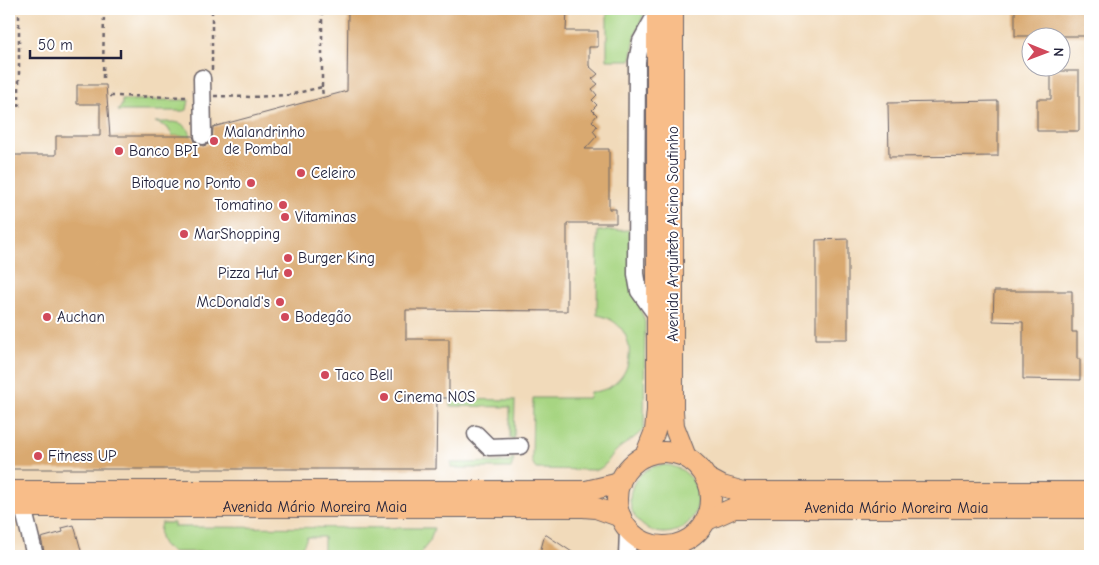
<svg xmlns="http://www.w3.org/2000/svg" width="1099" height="565" font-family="'Comic Neue',sans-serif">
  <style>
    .green { fill: #a7d582; stroke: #647c5e }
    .building { fill: #d9a970 }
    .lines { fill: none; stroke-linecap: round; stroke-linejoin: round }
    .minor-casing { stroke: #6a6267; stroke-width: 19 }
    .major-casing { stroke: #6a6267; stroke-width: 22 }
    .path { stroke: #6a6267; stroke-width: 2.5; stroke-dasharray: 4 4; stroke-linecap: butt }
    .minor { stroke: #fff; stroke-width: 16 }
    .major { stroke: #f8bd89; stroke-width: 20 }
    .poi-dot { fill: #d1495b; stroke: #fff; stroke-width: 2 }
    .labels { text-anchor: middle; stroke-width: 4; stroke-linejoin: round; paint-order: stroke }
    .poi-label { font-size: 15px; fill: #22223b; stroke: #fff; text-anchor: start }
    .street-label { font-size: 15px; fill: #22223b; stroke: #fff }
  </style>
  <rect width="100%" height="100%" fill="#fff"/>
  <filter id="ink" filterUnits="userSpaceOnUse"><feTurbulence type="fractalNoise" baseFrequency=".02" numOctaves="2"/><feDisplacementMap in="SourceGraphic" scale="10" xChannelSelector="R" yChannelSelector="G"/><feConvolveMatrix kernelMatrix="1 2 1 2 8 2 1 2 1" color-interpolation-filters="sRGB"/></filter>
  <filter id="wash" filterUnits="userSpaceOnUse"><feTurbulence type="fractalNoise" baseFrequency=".0096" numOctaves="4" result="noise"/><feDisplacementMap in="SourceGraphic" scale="20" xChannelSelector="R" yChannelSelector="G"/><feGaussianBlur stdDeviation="1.12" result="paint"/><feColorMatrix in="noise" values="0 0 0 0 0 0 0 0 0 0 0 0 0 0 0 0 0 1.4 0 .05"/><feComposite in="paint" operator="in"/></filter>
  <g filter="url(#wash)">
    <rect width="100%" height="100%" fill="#f1daba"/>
    <g class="green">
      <polygon points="607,9 643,9 643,16 635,37 631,60 607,60"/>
      <polygon points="122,100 189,100 187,110 184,111 118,111 122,105"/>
      <path d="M155 122C171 123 186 118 191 136H173L167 127Z"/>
      <path d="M631 230 632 284 645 322 644 428C636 439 624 443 615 452 608 459 607 466 597 470L536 469 532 461 533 398H589L590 392C638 391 644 323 597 315L598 231Z"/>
      <polygon points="451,399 515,400 514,439 510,438 510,407 450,406"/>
      <polygon points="512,458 514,459 511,468 451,468 451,463 510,462"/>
      <circle cx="664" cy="499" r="34"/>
      <path d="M161 523H174V527L434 528 430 541 418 556H324V537H307C304 545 302 549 293 552H174C161 547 157 537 161 523Z"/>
    </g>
    <g id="blocks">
      <g class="building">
        <polygon points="348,9 567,9 566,31 598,31 598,47 589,47 589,66 598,74 592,79 598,84 592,89 597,95 592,100 597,105 592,110 597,115 592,121 597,126 593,131 597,136 585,149 609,149 609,209 616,209 616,223 567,223 567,311 406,310 406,339 449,339 449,398 437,398 436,469 9,469 9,155 56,155 56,136 100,136 100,104 77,104 77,85 106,85 110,136 193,136 195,142 203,146 209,144 212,140 213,127 347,91"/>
        <rect x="1015" y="9" width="75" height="27"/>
        <polygon points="1051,71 1079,71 1079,131 1037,131 1037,99 1051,99"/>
        <polygon points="998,101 998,156 889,157 888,103"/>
        <polygon points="848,239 848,339 816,339 816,240"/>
        <polygon points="994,291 1072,291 1072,332 1077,332 1077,359 1080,359 1080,380 1023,379 1023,322 993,321"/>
        <polygon points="74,525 81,550 55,556 45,556 41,538 63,532 62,528"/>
        <polygon points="545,534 578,556 539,556"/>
      </g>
    </g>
  </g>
  <g filter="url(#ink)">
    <use href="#blocks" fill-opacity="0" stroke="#6a6267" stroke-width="1"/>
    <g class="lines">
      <defs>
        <g id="minor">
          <polyline points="202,78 203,136"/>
          <polyline points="657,316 639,291 636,274 637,61 641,41 657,12"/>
          <polyline points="476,434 489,447 520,446"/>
          <polyline points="23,507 35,556"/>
          <polyline points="627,556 628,530"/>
          <polyline points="650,556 659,546"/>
        </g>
        <g id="major">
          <polyline points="673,9 673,411 674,426 686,457"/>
          <circle cx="664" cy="499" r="47"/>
          <polyline points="645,456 655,431 657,410 657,9"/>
          <polyline points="707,478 722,486 744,492 1090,492"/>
          <polyline points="9,491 586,491 620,483"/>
          <path id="s1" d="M9 507H583L596 508 621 517"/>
          <path id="s2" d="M707 520 734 508H1090"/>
        </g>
      </defs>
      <use href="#minor" class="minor-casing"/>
      <use href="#major" class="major-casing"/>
      <g class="path">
        <polyline points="212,70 212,9"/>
        <polyline points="103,78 104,9"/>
        <polyline points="322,87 322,9"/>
        <polyline points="110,96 189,97"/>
        <polyline points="214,96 251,97 289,95 322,87 323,97"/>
        <polyline points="19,107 19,9"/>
      </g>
      <use href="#minor" class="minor"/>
      <use href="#major" class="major"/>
    </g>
  </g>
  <g class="poi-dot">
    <circle cx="214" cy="141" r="5"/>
    <circle cx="119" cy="151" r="5"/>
    <circle cx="301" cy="173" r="5"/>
    <circle cx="251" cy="183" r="5"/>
    <circle cx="283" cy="205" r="5"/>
    <circle cx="285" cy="217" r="5"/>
    <circle cx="184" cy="234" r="5"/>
    <circle cx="288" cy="258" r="5"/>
    <circle cx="288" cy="273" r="5"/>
    <circle cx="280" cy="302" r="5"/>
    <circle cx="47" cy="317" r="5"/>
    <circle cx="285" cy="317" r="5"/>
    <circle cx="325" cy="375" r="5"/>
    <circle cx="384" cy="397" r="5"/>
    <circle cx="38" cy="456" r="5"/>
  </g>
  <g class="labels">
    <g class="poi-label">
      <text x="224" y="137">Malandrinho<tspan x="224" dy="17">de Pombal</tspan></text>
      <text x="129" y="156">Banco BPI</text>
      <text x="311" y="178">Celeiro</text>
      <text x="241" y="188" text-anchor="end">Bitoque no Ponto</text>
      <text x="273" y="210" text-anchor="end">Tomatino</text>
      <text x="295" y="222">Vitaminas</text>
      <text x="194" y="239">MarShopping</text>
      <text x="298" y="263">Burger King</text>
      <text x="278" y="278" text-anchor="end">Pizza Hut</text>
      <text x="270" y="307" text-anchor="end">McDonald's</text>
      <text x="57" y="322">Auchan</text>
      <text x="295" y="322">Bodegão</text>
      <text x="335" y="380">Taco Bell</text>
      <text x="394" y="402">Cinema NOS</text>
      <text x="48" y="461">Fitness UP</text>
    </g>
    <g class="street-label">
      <text transform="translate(673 234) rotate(-90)" y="5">Avenida Arquiteto Alcino Soutinho</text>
      <text dy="5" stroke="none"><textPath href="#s1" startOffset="306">Avenida Mário Moreira Maia</textPath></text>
      <text dy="5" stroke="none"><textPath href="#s2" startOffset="192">Avenida Mário Moreira Maia</textPath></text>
    </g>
  </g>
  <rect width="1099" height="565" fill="none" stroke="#fff" stroke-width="30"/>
  <g transform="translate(1046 52) rotate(91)"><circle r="24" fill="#ffffff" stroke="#a7a7b1"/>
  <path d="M0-4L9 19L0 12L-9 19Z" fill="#d1495b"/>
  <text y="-8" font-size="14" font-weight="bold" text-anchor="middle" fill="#22223b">N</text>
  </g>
  <path d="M30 50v8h91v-8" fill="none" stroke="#22223b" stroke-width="2.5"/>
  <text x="38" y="50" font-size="15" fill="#22223b" stroke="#ffffff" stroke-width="4" paint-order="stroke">50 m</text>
</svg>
